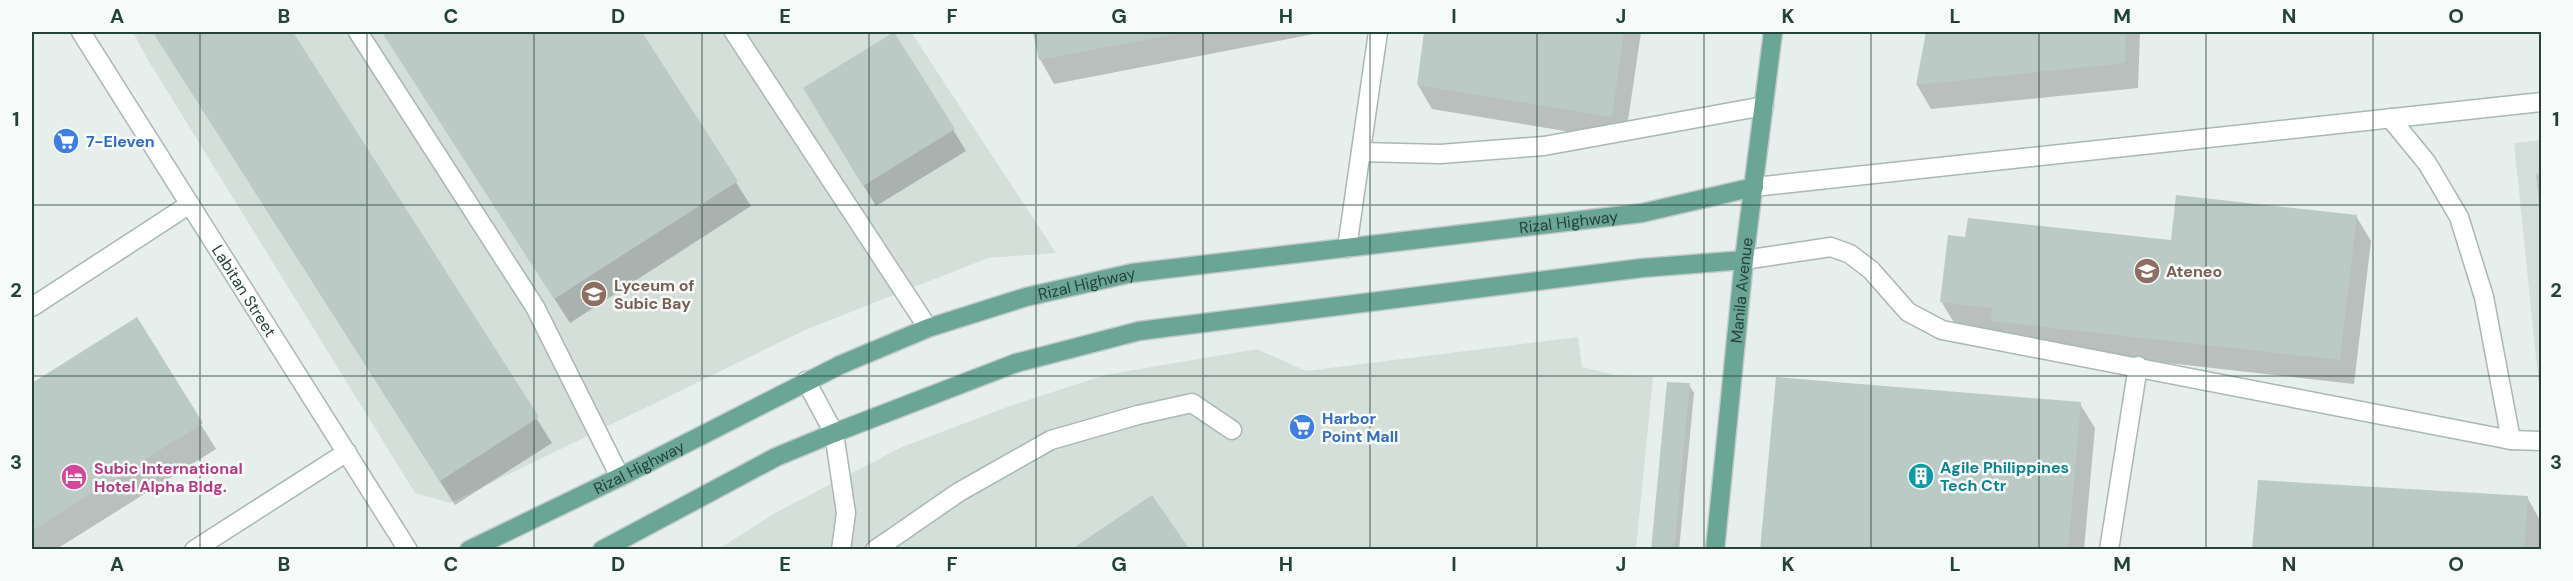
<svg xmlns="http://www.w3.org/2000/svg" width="2573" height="581" font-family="'DM Sans',sans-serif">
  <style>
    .built { fill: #d4dfda }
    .shadow { fill: #0003 }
    .building { fill: #bbcac4 }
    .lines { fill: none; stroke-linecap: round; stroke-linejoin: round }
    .minor-casing { stroke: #a8b8b2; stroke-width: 21 }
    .major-casing { stroke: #c2cac8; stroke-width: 21 }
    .minor { stroke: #fff; stroke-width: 18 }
    .major { stroke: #6aa596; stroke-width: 18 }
    .grid { fill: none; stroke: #24423a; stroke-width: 1.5; stroke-opacity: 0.55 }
    .labels { text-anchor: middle; stroke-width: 5; stroke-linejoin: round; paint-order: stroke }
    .shop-label { font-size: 16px; font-weight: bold; fill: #366cbe; stroke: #f7fbf9; text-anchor: start }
    .street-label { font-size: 16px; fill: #24423a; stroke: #f7fbf9 }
    .education-label { font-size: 16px; font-weight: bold; fill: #785e54; stroke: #f7fbf9; text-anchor: start }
    .culture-label { font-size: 16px; font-weight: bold; fill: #0d838f; stroke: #f7fbf9; text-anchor: start }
    .hotel-label { font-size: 16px; font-weight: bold; fill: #b23c85; stroke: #f7fbf9; text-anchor: start }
    .neatline { fill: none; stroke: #24423a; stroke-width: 2 }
    .grid-label { font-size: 20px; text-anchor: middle; font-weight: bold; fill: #24423a }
  </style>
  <rect width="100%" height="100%" fill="#e6efeb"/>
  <g class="built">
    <polygon points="133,32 911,32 1056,253 988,258 805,330 450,503 415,493 148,60"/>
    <polygon points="2541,140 2541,406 2514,143"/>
    <polygon points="1578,337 1582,367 1615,375 1653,377 1636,549 717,550 775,513 902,447 1010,406 1105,375 1257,349 1306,371"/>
  </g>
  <g class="shadow">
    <polygon points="153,32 292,32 552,443 455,505"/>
    <polygon points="382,32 641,32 751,206 570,323"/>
    <polygon points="1035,32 1313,32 1314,34 1054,84 1040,59"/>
    <polygon points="1426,32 1641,32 1625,141 1432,109 1418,85"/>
    <polygon points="1927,32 2140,32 2138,88 1931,109 1917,85"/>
    <polygon points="894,33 966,151 876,206 817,110"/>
    <polygon points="2356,216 2371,241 2354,384 2007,345 1999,331 1956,326 1941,301 2173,242"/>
    <polygon points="136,320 216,449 55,550 32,550 32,385"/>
    <polygon points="1689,385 1694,393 1679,550 1653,550"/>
    <polygon points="2080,404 2095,428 2084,550 1762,550"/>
    <polygon points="2527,497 2541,522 2539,550 2254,550"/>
  </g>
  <g class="building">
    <polygon points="153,32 293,32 539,417 440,481"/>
    <polygon points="382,32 642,32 738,181 554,299"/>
    <polygon points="894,32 955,129 863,186 803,88"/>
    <polygon points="1033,32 1181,32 1181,33 1039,60"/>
    <polygon points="1424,32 1624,32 1612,117 1417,85"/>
    <polygon points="1926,32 2126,32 2125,63 1916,85"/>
    <polygon points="2542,173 2542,213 2540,213 2536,174"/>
    <polygon points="2176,195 2357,215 2340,360 1991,321 1992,308 1940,302 1948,235 1965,237 1968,218 2171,240"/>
    <polygon points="137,317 203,423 32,531 32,383"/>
    <polygon points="1776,377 2081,402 2068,550 1760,550"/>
    <polygon points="1667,382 1690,383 1674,550 1651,550"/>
    <polygon points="2258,480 2528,496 2524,550 2252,550"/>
    <polygon points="1152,495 1190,550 1070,550"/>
  </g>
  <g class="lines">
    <defs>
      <g id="minor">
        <path id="s1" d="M81 32 408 550"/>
        <polyline points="358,32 535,307 620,477"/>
        <polyline points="734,32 928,328"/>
        <polyline points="2390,118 2427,163 2459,217 2484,297 2511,440"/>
        <polyline points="1361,152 1440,154 1544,146 1764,106"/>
        <polyline points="1754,187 2542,102"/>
        <polyline points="1347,248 1378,32"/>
        <polyline points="1744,260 1831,247 1850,254 1871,270 1908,312 1942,330 2511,440 2542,441"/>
        <polyline points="32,307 190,204"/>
        <polyline points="806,381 834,433 846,513 841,550"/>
        <polyline points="194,550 347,452"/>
        <polyline points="875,550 959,492 1051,440 1138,415 1192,403 1232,430"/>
        <polyline points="2109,550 2138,366"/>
      </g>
      <g id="major">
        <path id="s2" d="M469 550 620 477 840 365 928 328 1026 297 1132 273 1642 213 1754 187"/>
        <polyline points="602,550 776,457 834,433 1016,363 1139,331 1642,268 1744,260"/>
        <path id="s3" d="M1715 550 1744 260 1773 32"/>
      </g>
    </defs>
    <use href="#minor" class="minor-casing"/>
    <use href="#major" class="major-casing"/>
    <use href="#minor" class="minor"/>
    <use href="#major" class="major"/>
  </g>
  <path class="grid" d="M200 32V550M367 32V550M534 32V550M702 32V550M869 32V550M1036 32V550M1203 32V550M1370 32V550M1537 32V550M1704 32V550M1871 32V550M2039 32V550M2206 32V550M2373 32V550M32 205H2542M32 376H2542"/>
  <defs>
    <symbol id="supermarket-disc" viewBox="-11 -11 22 22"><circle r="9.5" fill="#3f7fe0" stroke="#f7fbf9"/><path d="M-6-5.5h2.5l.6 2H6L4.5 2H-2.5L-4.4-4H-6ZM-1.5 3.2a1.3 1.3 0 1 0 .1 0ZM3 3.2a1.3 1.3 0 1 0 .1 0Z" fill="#fff"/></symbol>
    <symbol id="school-disc" viewBox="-11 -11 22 22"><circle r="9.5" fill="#8d6e63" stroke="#f7fbf9"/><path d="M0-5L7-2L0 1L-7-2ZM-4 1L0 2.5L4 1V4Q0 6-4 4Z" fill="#fff"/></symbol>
    <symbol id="university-disc" viewBox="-11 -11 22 22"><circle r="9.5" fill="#8d6e63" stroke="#f7fbf9"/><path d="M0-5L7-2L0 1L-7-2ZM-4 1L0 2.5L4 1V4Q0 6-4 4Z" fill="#fff"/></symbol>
    <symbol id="building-disc" viewBox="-11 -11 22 22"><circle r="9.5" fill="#0f9aa8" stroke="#f7fbf9"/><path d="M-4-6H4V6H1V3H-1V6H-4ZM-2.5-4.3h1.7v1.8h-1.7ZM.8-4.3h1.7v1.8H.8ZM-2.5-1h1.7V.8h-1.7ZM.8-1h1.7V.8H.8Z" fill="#fff"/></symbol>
    <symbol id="hotel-disc" viewBox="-11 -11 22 22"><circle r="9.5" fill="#d1479c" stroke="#f7fbf9"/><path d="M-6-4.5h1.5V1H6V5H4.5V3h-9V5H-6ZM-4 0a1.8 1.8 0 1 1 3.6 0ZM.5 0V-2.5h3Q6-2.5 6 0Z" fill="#fff"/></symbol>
  </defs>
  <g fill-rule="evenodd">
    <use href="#supermarket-disc" x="51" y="126" width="30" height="30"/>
    <use href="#school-disc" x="2132" y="256" width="30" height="30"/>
    <use href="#university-disc" x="579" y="279" width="30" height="30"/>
    <use href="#supermarket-disc" x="1287" y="412" width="30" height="30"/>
    <use href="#building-disc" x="1906" y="461" width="30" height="30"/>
    <use href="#hotel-disc" x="59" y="462" width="30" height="30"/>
  </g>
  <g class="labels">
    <g class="shop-label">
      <text x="86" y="147">7-Eleven</text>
      <text x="1322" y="424">Harbor<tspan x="1322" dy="18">Point Mall</tspan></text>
    </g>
    <g class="street-label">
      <text dy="6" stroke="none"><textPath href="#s2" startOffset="1161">Rizal Highway</textPath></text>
      <text dy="6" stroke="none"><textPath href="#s2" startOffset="675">Rizal Highway</textPath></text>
      <text dy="6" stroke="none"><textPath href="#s1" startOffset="306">Labitan Street</textPath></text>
      <text dy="6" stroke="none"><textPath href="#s3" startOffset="261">Manila Avenue</textPath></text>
      <text dy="6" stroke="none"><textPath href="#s2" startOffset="189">Rizal Highway</textPath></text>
    </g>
    <g class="education-label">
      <text x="2166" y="277">Ateneo</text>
      <text x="614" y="291">Lyceum of<tspan x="614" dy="18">Subic Bay</tspan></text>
    </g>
    <g class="culture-label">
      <text x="1940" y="473">Agile Philippines<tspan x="1940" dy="18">Tech Ctr</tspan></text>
    </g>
    <g class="hotel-label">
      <text x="94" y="474">Subic International<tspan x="94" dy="18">Hotel Alpha Bldg.</tspan></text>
    </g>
  </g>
  <rect width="2573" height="581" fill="none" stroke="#f7fbf9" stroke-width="66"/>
  <rect x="33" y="33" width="2507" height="515" class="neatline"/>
  <g class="grid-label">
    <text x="117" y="23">A</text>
    <text x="284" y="23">B</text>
    <text x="451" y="23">C</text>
    <text x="618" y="23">D</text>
    <text x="785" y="23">E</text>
    <text x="952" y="23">F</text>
    <text x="1119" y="23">G</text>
    <text x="1286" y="23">H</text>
    <text x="1454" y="23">I</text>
    <text x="1621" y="23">J</text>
    <text x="1788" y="23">K</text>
    <text x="1955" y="23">L</text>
    <text x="2122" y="23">M</text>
    <text x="2289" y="23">N</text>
    <text x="2456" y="23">O</text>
    <text x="16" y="126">1</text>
    <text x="2556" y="126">1</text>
    <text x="16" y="297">2</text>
    <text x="2556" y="297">2</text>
    <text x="16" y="469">3</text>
    <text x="2556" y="469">3</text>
    <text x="117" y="571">A</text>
    <text x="284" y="571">B</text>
    <text x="451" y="571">C</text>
    <text x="618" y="571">D</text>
    <text x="785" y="571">E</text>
    <text x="952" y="571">F</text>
    <text x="1119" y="571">G</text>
    <text x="1286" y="571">H</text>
    <text x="1454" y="571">I</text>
    <text x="1621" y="571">J</text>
    <text x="1788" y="571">K</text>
    <text x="1955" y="571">L</text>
    <text x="2122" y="571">M</text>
    <text x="2289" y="571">N</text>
    <text x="2456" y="571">O</text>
  </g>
</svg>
